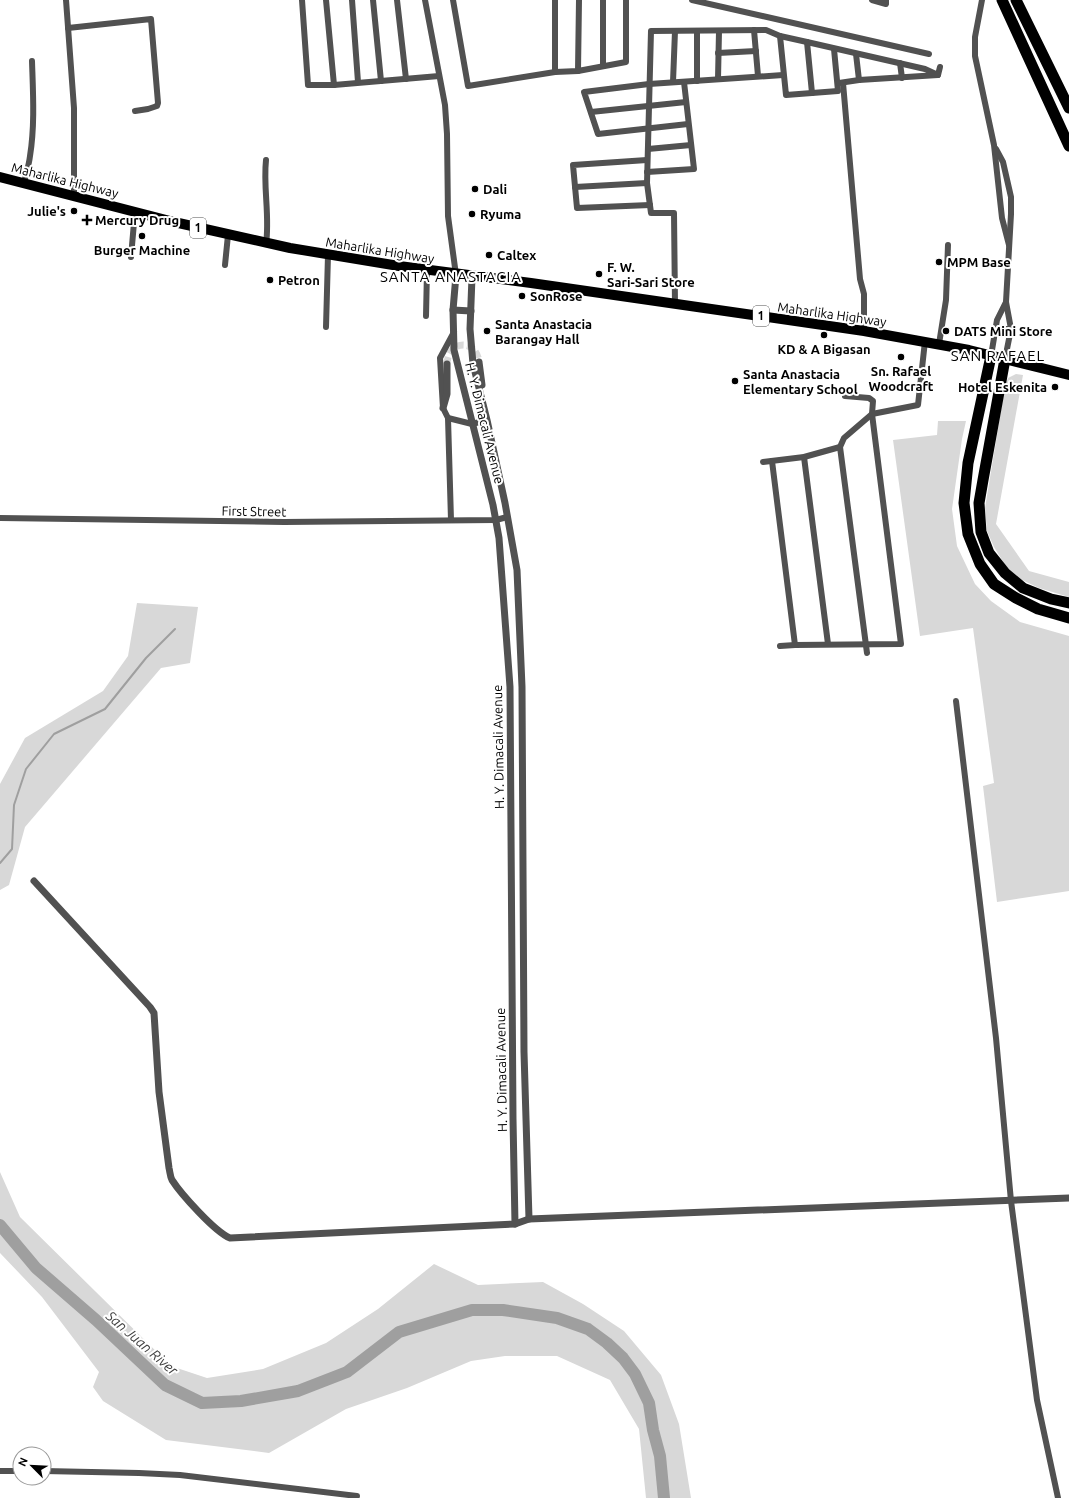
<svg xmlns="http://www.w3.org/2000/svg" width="1069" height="1498" font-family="Ubuntu,sans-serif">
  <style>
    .green { fill: #d8d8d8 }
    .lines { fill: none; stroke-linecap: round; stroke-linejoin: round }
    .stream { stroke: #9f9f9f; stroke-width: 2 }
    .river { stroke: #9f9f9f; stroke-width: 12 }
    .tertiary-tunnel { stroke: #d9d9d9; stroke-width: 7; stroke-dasharray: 7 3.5; stroke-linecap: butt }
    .minor { stroke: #515151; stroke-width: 6 }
    .tertiary { stroke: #515151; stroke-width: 7 }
    .trunk { stroke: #000; stroke-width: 10 }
    .motorway { stroke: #000; stroke-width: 11 }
    .poi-dot { fill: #000; stroke: #fff; stroke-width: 1.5 }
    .labels { text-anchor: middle; stroke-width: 4; stroke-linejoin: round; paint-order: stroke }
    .shield { fill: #fff; stroke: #4c4c4c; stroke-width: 1 }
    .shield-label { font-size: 12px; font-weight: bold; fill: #000 }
    .street-label { font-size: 13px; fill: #000; stroke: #fff }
    .poi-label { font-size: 13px; font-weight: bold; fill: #000; stroke: #fff; text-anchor: start }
    .water-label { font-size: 14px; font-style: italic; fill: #404040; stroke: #fff }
    .quarter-label { font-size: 15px; letter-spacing: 1px; fill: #000; stroke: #fff }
  </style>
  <rect width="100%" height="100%" fill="#fff"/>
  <g class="green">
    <polygon points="1016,374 1023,375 996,524 1029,571 1069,582 1069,597 1039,588 1020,579 1005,565 994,547 987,531 985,508 1005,386 1008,378"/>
    <polygon points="938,421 966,421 962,439 952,509 957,546 975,584 991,601 1020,622 1069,636 1069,891 997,902 983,786 994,783 973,628 920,636 893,440 937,435"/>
    <polygon points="137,603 198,607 190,663 161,668 25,827 9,885 0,890 0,784 25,738 103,691 128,656"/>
    <polygon points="0,1172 20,1217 171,1366 207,1378 263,1369 326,1343 378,1309 434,1264 478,1285 543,1282 583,1304 624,1331 661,1375 679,1424 691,1498 646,1498 639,1429 610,1380 557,1356 505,1356 471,1361 407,1388 346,1409 269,1453 166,1440 103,1401 93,1387 99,1372 42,1297 0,1253"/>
  </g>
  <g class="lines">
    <polyline class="stream" points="0,863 12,849 14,805 26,769 54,734 105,709 146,658 175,629"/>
    <polyline class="river" points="0,1225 36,1268 96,1320 165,1385 202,1403 241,1401 298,1391 347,1372 399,1332 472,1310 503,1310 557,1318 588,1329 607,1343 623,1358 635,1374 649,1403 653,1430 660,1456 664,1498"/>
    <path class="tertiary-tunnel" d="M447 364C448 340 476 338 479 362"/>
    <g class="minor">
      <polyline points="66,0 74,108 74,196"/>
      <polyline points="302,0 308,85 334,85 439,76"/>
      <polyline points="326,0 334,85"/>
      <polyline points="352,0 358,82"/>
      <polyline points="373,0 381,81"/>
      <polyline points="397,0 406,79"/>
      <polyline points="425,0 445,105 447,134 448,216 456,275"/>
      <polyline points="453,0 468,86 555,72 578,71 626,62 626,0"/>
      <polyline points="692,0 929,54"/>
      <polyline points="872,0 886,4 886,0"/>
      <polyline points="982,0 975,37 975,56 994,145 1002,218 1009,245"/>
      <polyline points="68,28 151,19 158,103 157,106 148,109 135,111"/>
      <polyline points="754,30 758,76"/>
      <polyline points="780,36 786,95 838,91 834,49"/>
      <polyline points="807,42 812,93"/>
      <polyline points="718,53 756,51"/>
      <polyline points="856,54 859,80"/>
      <polyline points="900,63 902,78"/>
      <polyline points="603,66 603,0"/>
      <polyline points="578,71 579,0"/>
      <polyline points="555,72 555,0"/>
      <polyline points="718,79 719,31"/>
      <polyline points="697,81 697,31"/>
      <polyline points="673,82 675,31"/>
      <polyline points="839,83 859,80 938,75 940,67"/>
      <polyline points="843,83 860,279 864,294 864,331"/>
      <polyline points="591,112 686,102"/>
      <polyline points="688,124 598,134 584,92 649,84 783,75"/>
      <polyline points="648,149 691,145"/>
      <polyline points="996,149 1003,162 1011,197 1011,214 1006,302 1011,329 1005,359"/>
      <path d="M266 160C263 188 270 216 266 244"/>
      <polyline points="647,160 573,165 577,208 650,205"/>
      <polyline points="647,172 694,169 684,82"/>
      <path d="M24 183C26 174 29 165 30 156 35 125 33 92 32 61"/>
      <polyline points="575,187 647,183"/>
      <polyline points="131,257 135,211"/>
      <polyline points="225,265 228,235"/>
      <polyline points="675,304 674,213 651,213 647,183 651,31 766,30 780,36 807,42 925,69 938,75"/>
      <polyline points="426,316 427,270"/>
      <polyline points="326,327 328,255"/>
      <polyline points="995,329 1011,329"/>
      <polyline points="939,344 946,300 948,245"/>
      <polyline points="991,356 997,320 1006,302"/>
      <polyline points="448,418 472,424 487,420"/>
      <polyline points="804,457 828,644"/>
      <polyline points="772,461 795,645"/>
      <polyline points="763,462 804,457 840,447"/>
      <polyline points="0,518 284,522 496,520 507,517"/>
      <polyline points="451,520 448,418 443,408 440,358 454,332"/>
      <polyline points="780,646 795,645 901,644 872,414 873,401 869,398 845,396"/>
      <polyline points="867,653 840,447 844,438 872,414 918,405 925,341"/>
      <polyline points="956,701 996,1038 1011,1201 1037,1400 1058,1498"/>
      <polyline points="0,1471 20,1471"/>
      <polyline points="44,1471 139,1473 180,1475 357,1496"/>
    </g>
    <g class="tertiary">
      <polyline points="456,275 453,310 454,350 493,505 499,538 510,687 513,1119 515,1224"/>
      <polyline points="472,277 470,329 473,364 487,420 505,503 517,570 522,687 524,1052 529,1219"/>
      <polyline points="453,310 471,311"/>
      <polyline points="479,362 482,385"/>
      <polyline points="443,408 447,394 447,364"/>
      <path d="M34 881 150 1007 154 1013 159 1092 169 1168C170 1172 170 1176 172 1180 181 1194 215 1232 230 1238L515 1224 529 1219 1069 1198"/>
    </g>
    <polyline class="trunk" points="0,177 174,222 290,248 399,266 531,283 864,331 969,350 1069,375"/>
    <g class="motorway">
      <polyline points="1002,0 1069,146"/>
      <polyline points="1016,0 1069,108"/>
      <polyline points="991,356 968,463 964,503 968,534 980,564 994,584 1016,598 1038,609 1069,618"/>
      <polyline points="1005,359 983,480 979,503 981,532 989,553 1005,573 1023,588 1051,599 1069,603"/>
    </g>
  </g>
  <g class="poi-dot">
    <circle cx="475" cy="189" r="4"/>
    <circle cx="74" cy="211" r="4"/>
    <circle cx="472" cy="214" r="4"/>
    <path d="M85 214h4v4h4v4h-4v4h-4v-4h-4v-4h4z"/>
    <circle cx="142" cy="236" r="4"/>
    <circle cx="489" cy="255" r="4"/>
    <circle cx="939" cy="262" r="4"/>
    <circle cx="599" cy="274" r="4"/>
    <circle cx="270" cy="280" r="4"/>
    <circle cx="522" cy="296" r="4"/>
    <circle cx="487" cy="331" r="4"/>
    <circle cx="946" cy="331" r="4"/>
    <circle cx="824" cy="335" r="4"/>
    <circle cx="901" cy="357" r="4"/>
    <circle cx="735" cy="381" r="4"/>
    <circle cx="1055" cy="387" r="4"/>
  </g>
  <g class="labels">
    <g class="shield">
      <rect x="190" y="218" width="16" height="20" rx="3"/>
      <rect x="753" y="306" width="16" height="20" rx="3"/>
    </g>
    <g class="shield-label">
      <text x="198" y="232">1</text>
      <text x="761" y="320">1</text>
    </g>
    <g class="street-label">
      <text transform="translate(65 180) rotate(14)" y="5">Maharlika Highway</text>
      <text transform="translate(380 250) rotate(9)" y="5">Maharlika Highway</text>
      <text transform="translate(832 314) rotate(8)" y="5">Maharlika Highway</text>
      <text transform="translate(485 423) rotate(76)" y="5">H. Y. Dimacali Avenue</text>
      <text transform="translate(254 511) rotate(1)" y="5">First Street</text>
      <text transform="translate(498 747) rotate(-91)" y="5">H. Y. Dimacali Avenue</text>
      <text transform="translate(501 1070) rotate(-91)" y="5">H. Y. Dimacali Avenue</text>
    </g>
    <g class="poi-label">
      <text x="483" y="194">Dali</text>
      <text x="66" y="216" text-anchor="end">Julie's</text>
      <text x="480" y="219">Ryuma</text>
      <text x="95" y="225">Mercury Drug</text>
      <text x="142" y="255" text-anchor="middle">Burger Machine</text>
      <text x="497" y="260">Caltex</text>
      <text x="947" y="267">MPM Base</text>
      <text x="607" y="272">F. W.<tspan x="607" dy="15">Sari-Sari Store</tspan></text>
      <text x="278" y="285">Petron</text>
      <text x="530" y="301">SonRose</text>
      <text x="495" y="329">Santa Anastacia<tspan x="495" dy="15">Barangay Hall</tspan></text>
      <text x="954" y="336">DATS Mini Store</text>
      <text x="824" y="354" text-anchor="middle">KD &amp; A Bigasan</text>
      <text x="901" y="376" text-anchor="middle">Sn. Rafael<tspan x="901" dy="15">Woodcraft</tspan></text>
      <text x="743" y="379">Santa Anastacia<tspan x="743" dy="15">Elementary School</tspan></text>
      <text x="1047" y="392" text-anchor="end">Hotel Eskenita</text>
    </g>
    <g class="water-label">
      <text transform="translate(142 1343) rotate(41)" y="5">San Juan River</text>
    </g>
    <g class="quarter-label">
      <text x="451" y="282">SANTA ANASTACIA</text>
      <text x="998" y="361">SAN RAFAEL</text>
    </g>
  </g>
  <g transform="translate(32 1466) rotate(294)"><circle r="19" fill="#ffffff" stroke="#999999"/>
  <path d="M0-3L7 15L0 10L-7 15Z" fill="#000000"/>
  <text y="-6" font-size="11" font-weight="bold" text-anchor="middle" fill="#000000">N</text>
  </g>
</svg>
